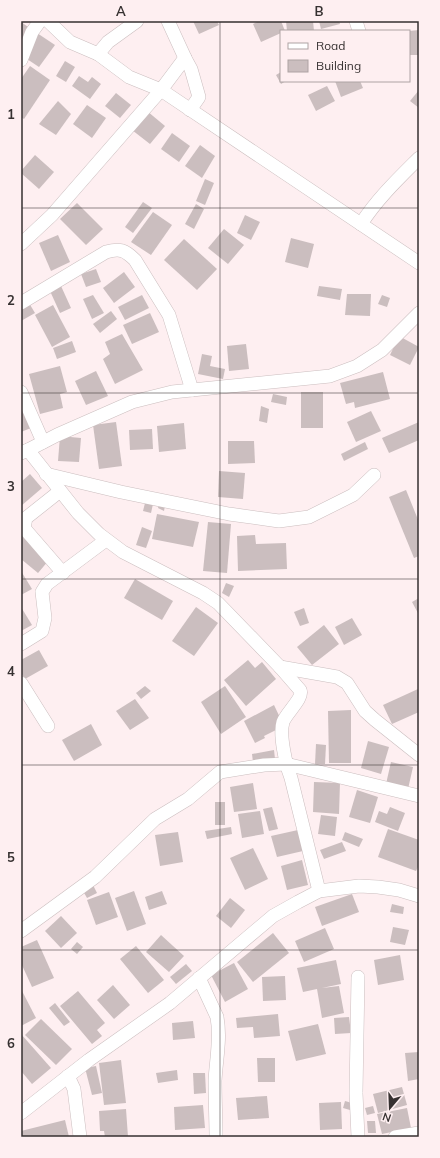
<svg xmlns="http://www.w3.org/2000/svg" width="440" height="1158" font-family="Mulish,sans-serif">
  <style>
    .building { fill: #cbbebf }
    .lines { fill: none; stroke-linecap: round; stroke-linejoin: round }
    .minor-casing { stroke: #cbbebf; stroke-width: 14 }
    .minor { stroke: #fff; stroke-width: 13 }
    .grid { fill: none; stroke: #363131; stroke-width: 1; stroke-opacity: 0.55 }
    .neatline { fill: none; stroke: #363131; stroke-width: 1.5 }
    .grid-label { font-size: 13px; text-anchor: middle; font-weight: bold; fill: #363131 }
  </style>
  <rect width="100%" height="100%" fill="#feeff1"/>
  <g class="building">
    <polygon points="193,21 217,21 219,25 199,34"/>
    <polygon points="259,21 281,21 285,31 281,31 281,33 261,42 253,24"/>
    <polygon points="286,21 313,21 314,31 287,31"/>
    <polygon points="319,21 339,21 340,24 321,29"/>
    <polygon points="21,22 31,29 21,43"/>
    <polygon points="419,30 419,55 409,55 409,31"/>
    <polygon points="37,33 55,45 39,67 21,55"/>
    <polygon points="65,61 75,67 66,82 56,76"/>
    <polygon points="30,66 50,80 24,119 21,117 21,79"/>
    <polygon points="281,72 281,81 286,81 281,84 276,75"/>
    <polygon points="79,76 88,82 92,77 101,84 90,99 72,86"/>
    <polygon points="335,81 360,81 363,88 341,97"/>
    <polygon points="327,86 335,101 316,111 308,95"/>
    <polygon points="419,90 419,108 410,101"/>
    <polygon points="116,93 131,105 120,118 105,106"/>
    <polygon points="58,101 71,114 56,135 39,124"/>
    <polygon points="87,105 106,118 92,138 73,124"/>
    <polygon points="147,111 165,126 150,144 132,130"/>
    <polygon points="172,133 190,146 179,162 161,149"/>
    <polygon points="200,145 215,156 202,178 185,166"/>
    <polygon points="35,155 54,172 39,189 21,173 21,171"/>
    <polygon points="205,179 214,183 205,205 196,201"/>
    <polygon points="143,202 152,208 133,233 125,227"/>
    <polygon points="77,203 103,229 86,245 60,219"/>
    <polygon points="196,204 204,209 194,229 185,224"/>
    <polygon points="153,212 172,225 151,255 131,242"/>
    <polygon points="245,215 260,222 251,240 237,233"/>
    <polygon points="224,229 244,245 228,264 208,248"/>
    <polygon points="58,235 70,262 51,271 39,243"/>
    <polygon points="291,238 314,244 308,268 285,262"/>
    <polygon points="184,239 217,269 197,290 164,260"/>
    <polygon points="96,269 101,282 86,287 81,274"/>
    <polygon points="124,272 135,287 114,303 103,288"/>
    <polygon points="61,286 71,308 60,313 50,291"/>
    <polygon points="319,286 342,289 340,300 317,296"/>
    <polygon points="347,294 371,294 370,316 345,315"/>
    <polygon points="93,295 104,313 92,319 83,299"/>
    <polygon points="142,295 149,308 125,320 118,307"/>
    <polygon points="382,295 390,298 387,307 378,304"/>
    <polygon points="29,303 35,313 21,321 21,307"/>
    <polygon points="53,305 70,337 52,347 35,315"/>
    <polygon points="111,311 117,319 100,333 93,324"/>
    <polygon points="150,313 159,332 132,344 123,325"/>
    <polygon points="122,334 143,370 115,384 103,359 110,354 105,342"/>
    <polygon points="399,336 419,347 410,365 390,355"/>
    <polygon points="72,341 76,352 57,359 53,348"/>
    <polygon points="246,344 249,369 229,371 227,346"/>
    <polygon points="202,354 212,356 210,366 225,369 223,379 198,374"/>
    <polygon points="60,366 67,392 60,394 63,408 40,414 29,374"/>
    <polygon points="96,371 108,396 86,405 75,381"/>
    <polygon points="383,372 390,399 355,408 354,402 346,404 340,383"/>
    <rect x="301" y="392" width="22" height="36"/>
    <polygon points="273,394 287,397 286,405 271,402"/>
    <polygon points="261,406 269,409 267,423 259,421"/>
    <polygon points="23,408 31,428 21,432 21,409"/>
    <polygon points="371,411 381,431 356,442 347,422"/>
    <polygon points="116,422 122,466 99,469 93,425"/>
    <polygon points="419,422 419,440 389,453 382,438"/>
    <polygon points="184,423 186,449 159,452 157,426"/>
    <polygon points="152,429 153,449 130,450 129,430"/>
    <polygon points="60,436 81,438 79,462 58,461"/>
    <polygon points="228,441 254,441 255,463 228,464"/>
    <polygon points="365,442 368,449 344,461 341,454"/>
    <polygon points="219,471 245,473 243,499 218,497"/>
    <polygon points="30,474 42,488 21,506 21,482"/>
    <polygon points="406,490 419,522 419,556 414,558 389,497"/>
    <polygon points="145,503 153,504 151,513 143,511"/>
    <polygon points="159,504 165,506 164,511 158,508"/>
    <polygon points="157,514 199,522 193,547 152,539"/>
    <polygon points="208,522 231,524 227,573 203,571"/>
    <polygon points="142,527 152,531 146,548 136,545"/>
    <polygon points="21,535 49,560 38,573 21,559"/>
    <polygon points="255,535 256,544 286,543 287,569 238,571 237,536"/>
    <polygon points="21,571 32,589 21,595"/>
    <polygon points="135,579 173,601 162,620 124,598"/>
    <polygon points="226,583 234,586 229,597 222,593"/>
    <polygon points="419,598 419,615 412,602"/>
    <polygon points="21,607 32,625 21,631"/>
    <polygon points="196,607 218,623 194,656 172,641"/>
    <polygon points="304,608 309,623 300,626 294,612"/>
    <polygon points="352,618 362,635 344,645 335,627"/>
    <polygon points="324,625 339,644 312,665 297,647"/>
    <polygon points="39,650 48,666 25,679 21,673 22,668 21,666 21,660"/>
    <polygon points="248,660 255,668 262,662 276,679 246,706 224,680"/>
    <polygon points="145,686 151,691 141,699 136,693"/>
    <polygon points="225,686 246,717 221,734 201,702"/>
    <polygon points="418,689 419,712 392,724 383,705"/>
    <polygon points="135,699 149,718 130,730 116,711"/>
    <polygon points="274,705 284,726 264,736 265,738 255,743 244,721"/>
    <polygon points="351,710 351,763 329,763 328,711"/>
    <polygon points="91,724 102,745 74,761 62,740"/>
    <polygon points="368,741 389,747 381,774 361,768"/>
    <polygon points="316,744 326,745 325,764 315,764"/>
    <polygon points="274,750 275,759 253,762 252,754"/>
    <polygon points="391,762 413,767 408,789 386,784"/>
    <polygon points="314,782 340,783 339,814 313,812"/>
    <polygon points="253,783 257,809 234,812 230,787"/>
    <polygon points="357,790 378,797 370,823 349,817"/>
    <rect x="215" y="802" width="10" height="23"/>
    <polygon points="272,807 278,829 269,831 263,809"/>
    <polygon points="390,807 405,813 398,831 375,822 379,811 387,814"/>
    <polygon points="260,811 264,834 242,838 238,814"/>
    <polygon points="321,815 337,817 335,836 318,834"/>
    <polygon points="231,827 232,834 207,839 205,831"/>
    <polygon points="388,829 419,840 419,865 416,871 378,857"/>
    <polygon points="298,830 303,851 277,857 271,836"/>
    <polygon points="178,832 183,862 160,866 155,835"/>
    <polygon points="345,832 363,839 359,847 342,840"/>
    <polygon points="342,842 346,851 324,859 320,850"/>
    <polygon points="253,848 268,879 245,890 230,858"/>
    <polygon points="302,860 308,885 287,890 281,866"/>
    <polygon points="93,885 97,893 87,898 83,891"/>
    <polygon points="134,891 146,924 127,931 115,898"/>
    <polygon points="162,891 167,904 149,910 145,897"/>
    <polygon points="109,892 118,917 96,925 87,900"/>
    <polygon points="352,894 359,912 322,926 315,907"/>
    <polygon points="230,898 245,910 231,928 216,916"/>
    <polygon points="392,904 404,907 403,914 390,912"/>
    <polygon points="61,916 77,933 61,948 45,931"/>
    <polygon points="393,927 409,930 405,945 390,942"/>
    <polygon points="325,928 334,949 304,962 295,941"/>
    <polygon points="273,933 289,953 253,982 237,962"/>
    <polygon points="161,935 184,956 169,972 146,952"/>
    <polygon points="37,940 54,978 32,987 21,963 21,947"/>
    <polygon points="77,942 83,947 77,954 71,949"/>
    <polygon points="136,946 164,980 148,993 120,959"/>
    <polygon points="400,955 404,980 378,985 374,960"/>
    <polygon points="336,960 341,984 322,988 339,986 344,1013 322,1018 317,989 303,992 297,968"/>
    <polygon points="234,963 248,989 225,1002 211,975"/>
    <polygon points="186,964 192,971 176,984 170,977"/>
    <polygon points="285,976 286,1000 263,1001 262,977"/>
    <polygon points="113,985 130,1005 114,1019 97,1000"/>
    <polygon points="21,989 36,1018 21,1026"/>
    <polygon points="78,991 105,1023 97,1030 102,1036 92,1044 60,1006"/>
    <polygon points="55,1003 70,1022 64,1026 49,1008"/>
    <polygon points="278,1014 280,1036 254,1038 253,1027 237,1028 236,1018"/>
    <polygon points="349,1017 351,1033 335,1034 334,1018"/>
    <polygon points="41,1019 72,1049 56,1065 25,1035"/>
    <polygon points="193,1021 195,1038 173,1040 172,1023"/>
    <polygon points="318,1024 326,1054 296,1061 288,1031"/>
    <polygon points="21,1034 51,1068 32,1084 21,1071"/>
    <polygon points="419,1052 419,1079 408,1081 405,1053"/>
    <polygon points="257,1058 275,1058 275,1082 258,1082"/>
    <polygon points="121,1060 126,1103 104,1105 99,1063"/>
    <polygon points="96,1066 102,1093 92,1095 85,1068"/>
    <polygon points="177,1070 178,1080 158,1083 156,1073"/>
    <polygon points="193,1073 205,1073 206,1093 194,1094"/>
    <polygon points="402,1087 407,1105 378,1113 373,1094"/>
    <polygon points="267,1096 269,1118 238,1120 236,1098"/>
    <polygon points="345,1101 352,1103 350,1110 343,1108"/>
    <polygon points="341,1102 342,1129 320,1130 319,1103"/>
    <polygon points="203,1105 205,1128 175,1130 174,1107"/>
    <polygon points="373,1106 375,1113 367,1115 365,1108"/>
    <polygon points="407,1108 411,1128 382,1134 377,1114"/>
    <polygon points="126,1109 128,1137 105,1137 104,1131 100,1131 99,1111"/>
    <polygon points="65,1120 69,1137 21,1137 21,1131"/>
    <polygon points="367,1121 375,1121 376,1133 368,1133"/>
  </g>
  <g class="lines">
    <defs>
      <g id="minor">
        <polyline points="48,21 70,42 98,54 129,77 161,90 419,263"/>
        <polyline points="168,21 185,58 191,69 199,97 190,110"/>
        <polyline points="356,21 359,31"/>
        <polyline points="98,54 108,42 137,21"/>
        <polyline points="21,60 32,32 40,21"/>
        <path d="M361 224C377 199 398 179 419 158"/>
        <polyline points="21,244 52,215 161,90 185,58"/>
        <path d="M21 303 106 252C120 248 125 250 135 260L169 315 192 390"/>
        <polyline points="21,392 43,442"/>
        <path d="M28 450 78 513 99 534 123 552 203 593 218 603 280 667 300 690C304 698 286 713 283 722 279 735 286 765 291 778L319 891"/>
        <polyline points="21,453 28,450 57,435 132,402 172,392 330,376 357,366 382,350 419,313"/>
        <polyline points="46,474 121,492 229,514 279,521 309,517 353,495 374,475"/>
        <polyline points="60,491 26,518 24,528 63,573"/>
        <polyline points="21,644 42,631 45,618 42,592 47,584 106,540"/>
        <polyline points="280,667 337,677 347,683 365,711 375,720 419,755"/>
        <polyline points="21,683 48,726"/>
        <polyline points="21,931 95,877 155,819 188,799 220,772 264,765 286,764 419,796"/>
        <path d="M199 978 217 1017C221 1039 216 1060 215 1081 215 1100 216 1119 216 1137"/>
        <polyline points="68,1076 74,1089 80,1137"/>
        <polyline points="21,1113 89,1060 170,1003 273,916 298,902 319,891 359,886 378,887 399,890 419,896"/>
        <polyline points="358,1137 356,1093 358,977"/>
        <polyline points="395,1137 419,1133"/>
      </g>
    </defs>
    <use href="#minor" class="minor-casing"/>
    <use href="#minor" class="minor"/>
  </g>
  <path class="grid" d="M220 21V1137M21 208H419M21 393H419M21 579H419M21 765H419M21 950H419"/>
  <rect width="440" height="1158" fill="none" stroke="#feeff1" stroke-width="44"/>
  <rect x="280" y="30" width="130" height="52" fill="#feeff1" stroke="#aea3a4"/>
  <rect x="288" y="43" width="20" height="6" fill="#ffffff" stroke="#aea3a4"/>
  <text x="316" y="50" font-size="12" fill="#363131">Road</text>
  <rect x="288" y="60" width="20" height="12" fill="#cbbebf" stroke="#aea3a4"/>
  <text x="316" y="70" font-size="12" fill="#363131">Building</text>
  <g transform="translate(390 1108) rotate(199)" stroke="#feeff1" stroke-width="3" paint-order="stroke">
  <path d="M0-3L7 15L0 10L-7 15Z" fill="#363131"/>
  <text y="-6" font-size="11" font-weight="bold" text-anchor="middle" fill="#363131">N</text>
  </g>
  <rect x="22" y="22" width="396" height="1114" class="neatline"/>
  <g class="grid-label">
    <text x="121" y="16">A</text>
    <text x="319" y="16">B</text>
    <text x="11" y="119">1</text>
    <text x="11" y="305">2</text>
    <text x="11" y="491">3</text>
    <text x="11" y="676">4</text>
    <text x="11" y="862">5</text>
    <text x="11" y="1048">6</text>
  </g>
</svg>
